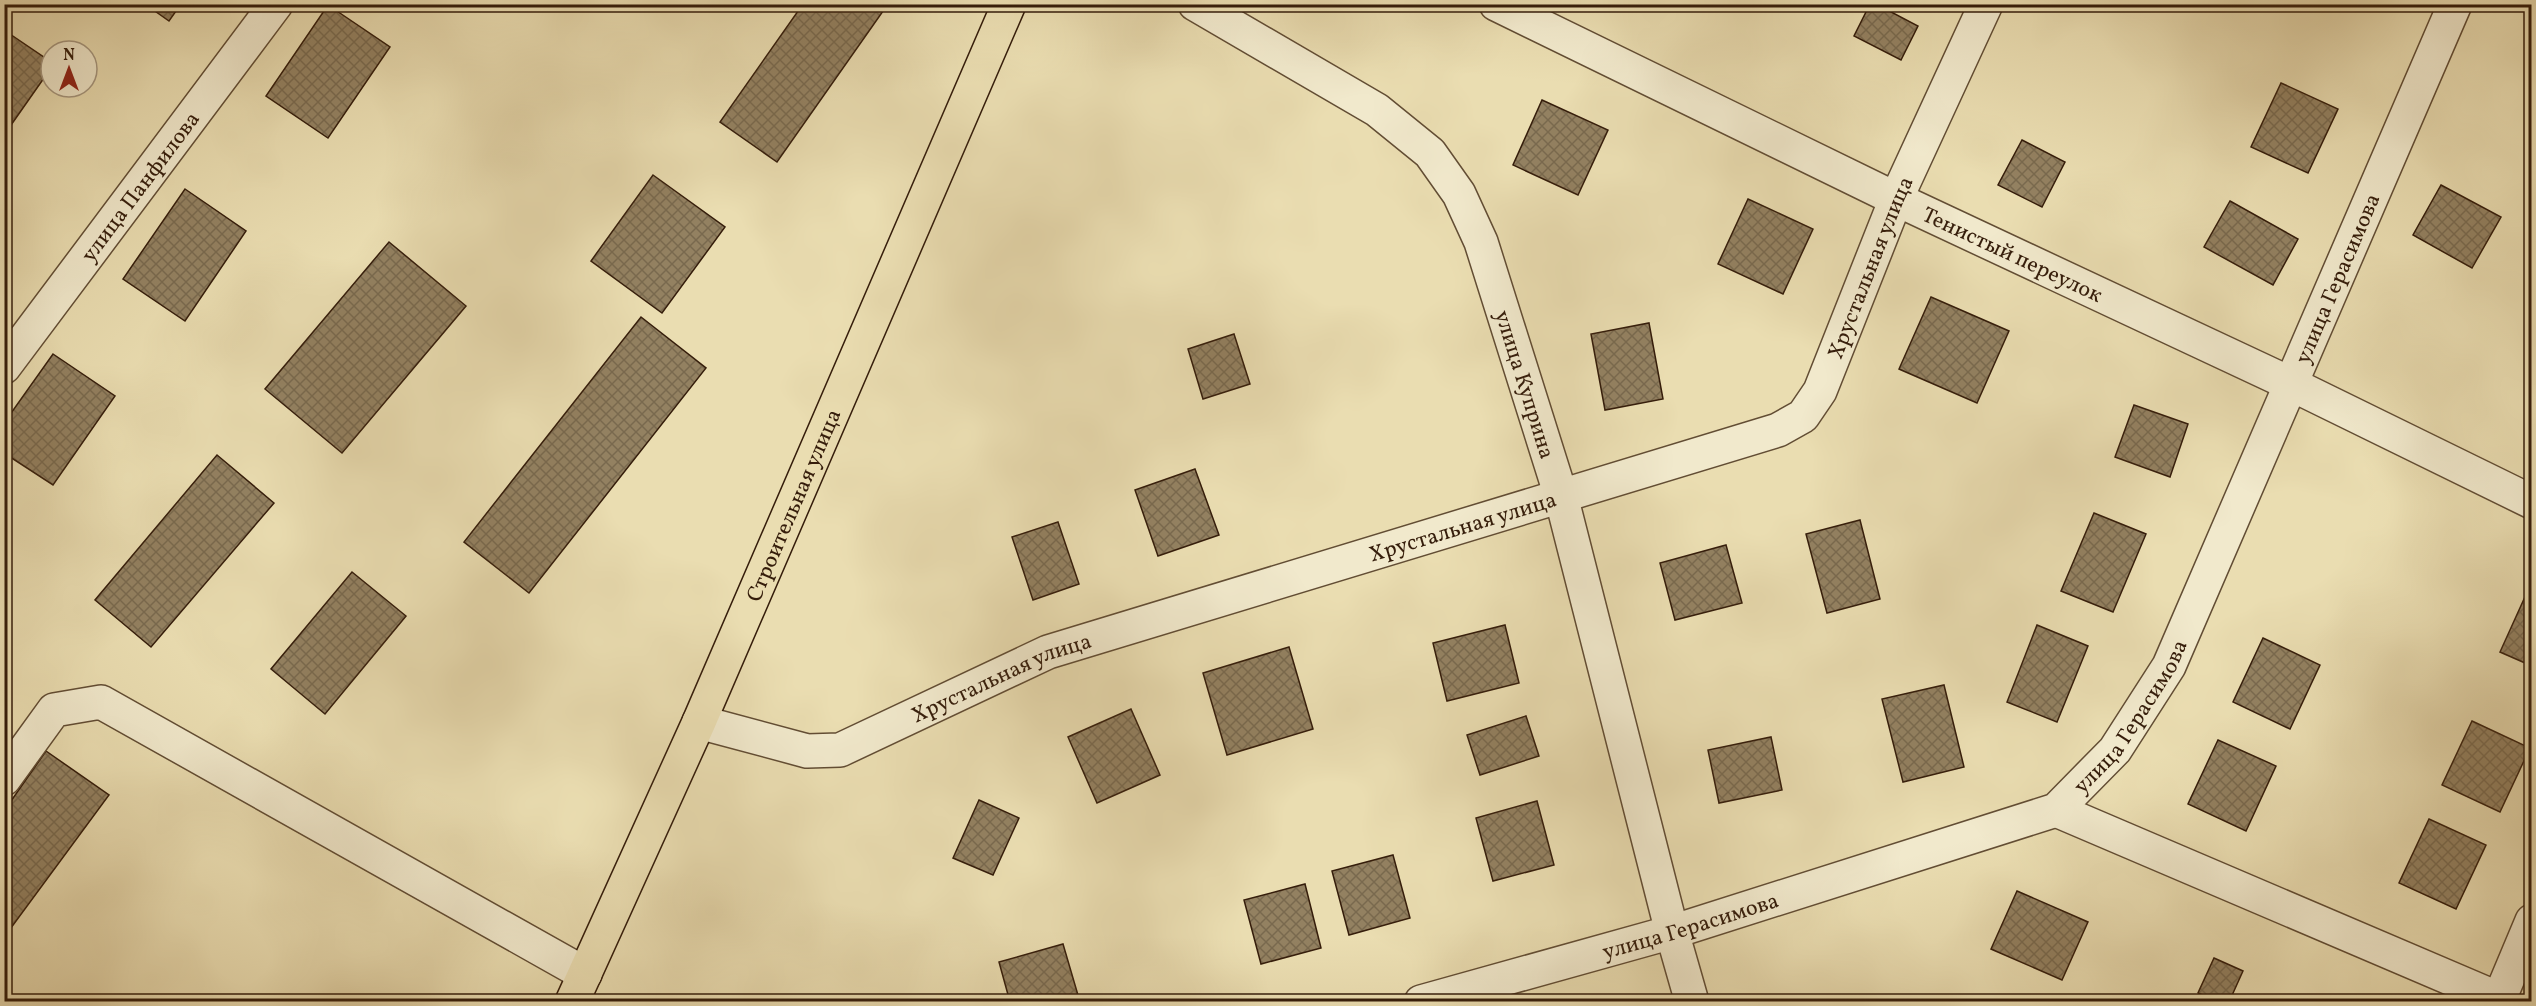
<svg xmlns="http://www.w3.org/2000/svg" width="2536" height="1006" font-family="Vollkorn,serif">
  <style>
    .building { fill: url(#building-cross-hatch); stroke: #351d0b; stroke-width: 1.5 }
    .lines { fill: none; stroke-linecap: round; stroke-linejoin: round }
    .minor-casing { stroke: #624d34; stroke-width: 36 }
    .major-casing { stroke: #351d0b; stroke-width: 36 }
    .minor { stroke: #f1e9cc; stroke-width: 33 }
    .major { stroke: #eaddb1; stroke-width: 33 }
    .labels { text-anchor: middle; stroke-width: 6; stroke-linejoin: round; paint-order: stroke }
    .street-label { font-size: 22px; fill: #351d0b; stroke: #f1e9cc }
  </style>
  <defs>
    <pattern id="building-cross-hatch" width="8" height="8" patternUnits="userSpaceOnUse" patternTransform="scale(1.5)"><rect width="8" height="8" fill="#938161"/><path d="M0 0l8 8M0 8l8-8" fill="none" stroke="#79694e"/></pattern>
  </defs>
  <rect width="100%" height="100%" fill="#eaddb1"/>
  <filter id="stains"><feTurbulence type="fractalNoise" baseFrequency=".00333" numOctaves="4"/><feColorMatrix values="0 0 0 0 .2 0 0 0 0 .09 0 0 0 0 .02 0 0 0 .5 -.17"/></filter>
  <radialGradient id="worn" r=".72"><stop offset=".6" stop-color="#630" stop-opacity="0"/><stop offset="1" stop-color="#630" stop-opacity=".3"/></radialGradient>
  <g class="building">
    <polygon points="145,4 181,4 169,21"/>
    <polygon points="803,4 888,4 777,162 720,122"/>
    <polygon points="1870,4 1876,4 1918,26 1901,60 1854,36"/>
    <polygon points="328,5 390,47 328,138 266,96"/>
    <polygon points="4,30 51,62 51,68 4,135"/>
    <polygon points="2281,83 2338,109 2308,173 2251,147"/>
    <polygon points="1542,100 1608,130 1578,195 1513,165"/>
    <polygon points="2022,140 2065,162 2042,207 1998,185"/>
    <polygon points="653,175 725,227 662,313 591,261"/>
    <polygon points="2441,185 2501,217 2472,268 2413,235"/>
    <polygon points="185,189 246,231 185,321 123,279"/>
    <polygon points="1748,199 1813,229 1783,294 1718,264"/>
    <polygon points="2230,201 2298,239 2273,285 2204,247"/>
    <polygon points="389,242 466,306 342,453 265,389"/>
    <polygon points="1931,297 2009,331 1977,403 1899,369"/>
    <polygon points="641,317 706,368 529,593 464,542"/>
    <polygon points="1649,323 1663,399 1605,410 1591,334"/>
    <polygon points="1234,334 1250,384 1203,399 1188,349"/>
    <polygon points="53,354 115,396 53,485 4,453 4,423"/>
    <polygon points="2134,405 2188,424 2170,477 2115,457"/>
    <polygon points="217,455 274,503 151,647 95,600"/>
    <polygon points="1195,469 1219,535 1158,556 1135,490"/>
    <polygon points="2094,513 2146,534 2113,612 2061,591"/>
    <polygon points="1860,520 1880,599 1827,613 1806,534"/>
    <polygon points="1058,522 1079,584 1033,600 1012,537"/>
    <polygon points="1726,545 1742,603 1675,620 1660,563"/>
    <polygon points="352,572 406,616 325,714 271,669"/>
    <polygon points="2529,588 2532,589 2532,666 2500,652"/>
    <polygon points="1505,625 1519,683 1447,701 1433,643"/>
    <polygon points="2037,625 2088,646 2057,722 2007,702"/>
    <polygon points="2263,638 2320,665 2290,729 2233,702"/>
    <polygon points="1289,647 1313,729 1227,755 1203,673"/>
    <polygon points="1944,685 1964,767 1903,782 1882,699"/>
    <polygon points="1131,709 1160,775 1097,803 1068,737"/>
    <polygon points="1526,716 1539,756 1480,775 1467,735"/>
    <polygon points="2472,721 2530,748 2500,812 2442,785"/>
    <polygon points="1771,737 1782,790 1719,803 1708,750"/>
    <polygon points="2218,740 2276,766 2246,831 2188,804"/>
    <polygon points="46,751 109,795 5,936 4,811"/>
    <polygon points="979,800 1019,818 993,875 953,858"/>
    <polygon points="1537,801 1554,865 1493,881 1476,818"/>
    <polygon points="2429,819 2486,845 2456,909 2399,883"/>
    <polygon points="1393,855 1410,918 1349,935 1332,871"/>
    <polygon points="1305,884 1321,948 1261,964 1244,900"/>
    <polygon points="2017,891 2088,922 2062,980 1991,949"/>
    <polygon points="1063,944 1080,1002 1010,1002 999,962"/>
    <polygon points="2214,958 2243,971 2229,1002 2218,1002 2198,993"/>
  </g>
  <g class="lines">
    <defs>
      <g id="minor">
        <path id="s1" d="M1195 4 1377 110 1430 153 1459 194 1481 242 1561 496 1672 932 1692 1002"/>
        <path id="s2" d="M1496 4 1896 199 2291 384 2532 502"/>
        <path id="s3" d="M4 367 276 4"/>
        <path id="s4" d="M699 722 807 751 840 750 1048 652 1778 430 1803 416 1820 391 1896 199 1986 4"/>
        <polyline points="4,779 54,710 101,702 585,974"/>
        <polyline points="2056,810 2499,999"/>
        <path id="s5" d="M1421 1002 1672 932 2056 810 2115 750 2169 666 2455 4"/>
        <polyline points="2498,1002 2532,921"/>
      </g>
      <g id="major">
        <path id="s6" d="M572 1002 699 722 1009 4"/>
      </g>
    </defs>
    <use href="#minor" class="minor-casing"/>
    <use href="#major" class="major-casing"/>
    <use href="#minor" class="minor"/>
    <use href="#major" class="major"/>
  </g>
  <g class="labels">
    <g class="street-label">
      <text dy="8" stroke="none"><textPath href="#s3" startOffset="226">улица Панфилова</textPath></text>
      <text dy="8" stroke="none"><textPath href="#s2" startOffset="574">Тенистый переулок</textPath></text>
      <text dy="8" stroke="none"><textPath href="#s4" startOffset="1330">Хрустальная улица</textPath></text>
      <text dy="8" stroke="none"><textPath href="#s5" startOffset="1270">улица Герасимова</textPath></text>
      <text dy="8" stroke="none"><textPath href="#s1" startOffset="531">улица Куприна</textPath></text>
      <text dy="8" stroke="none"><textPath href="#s6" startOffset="544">Строительная улица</textPath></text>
      <text dy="8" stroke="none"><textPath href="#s4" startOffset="808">Хрустальная улица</textPath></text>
      <text dy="8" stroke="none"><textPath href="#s4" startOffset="322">Хрустальная улица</textPath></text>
      <text dy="8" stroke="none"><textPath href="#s5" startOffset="784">улица Герасимова</textPath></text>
      <text dy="8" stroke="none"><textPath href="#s5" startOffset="280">улица Герасимова</textPath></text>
    </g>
  </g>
  <rect width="2536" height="1006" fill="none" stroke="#eaddb1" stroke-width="24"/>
  <rect x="6" y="6" width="2524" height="994" fill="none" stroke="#351d0b" stroke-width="3"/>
  <rect x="12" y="12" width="2512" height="982" fill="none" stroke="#351d0b" stroke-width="1.5"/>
  <g transform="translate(69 69)"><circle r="28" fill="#f1e9cc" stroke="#a6977f" stroke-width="1.5"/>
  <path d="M0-4.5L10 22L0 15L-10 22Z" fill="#8f2418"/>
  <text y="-9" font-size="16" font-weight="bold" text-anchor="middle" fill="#351d0b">N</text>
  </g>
  <rect width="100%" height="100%" filter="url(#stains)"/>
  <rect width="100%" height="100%" fill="url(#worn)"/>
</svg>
